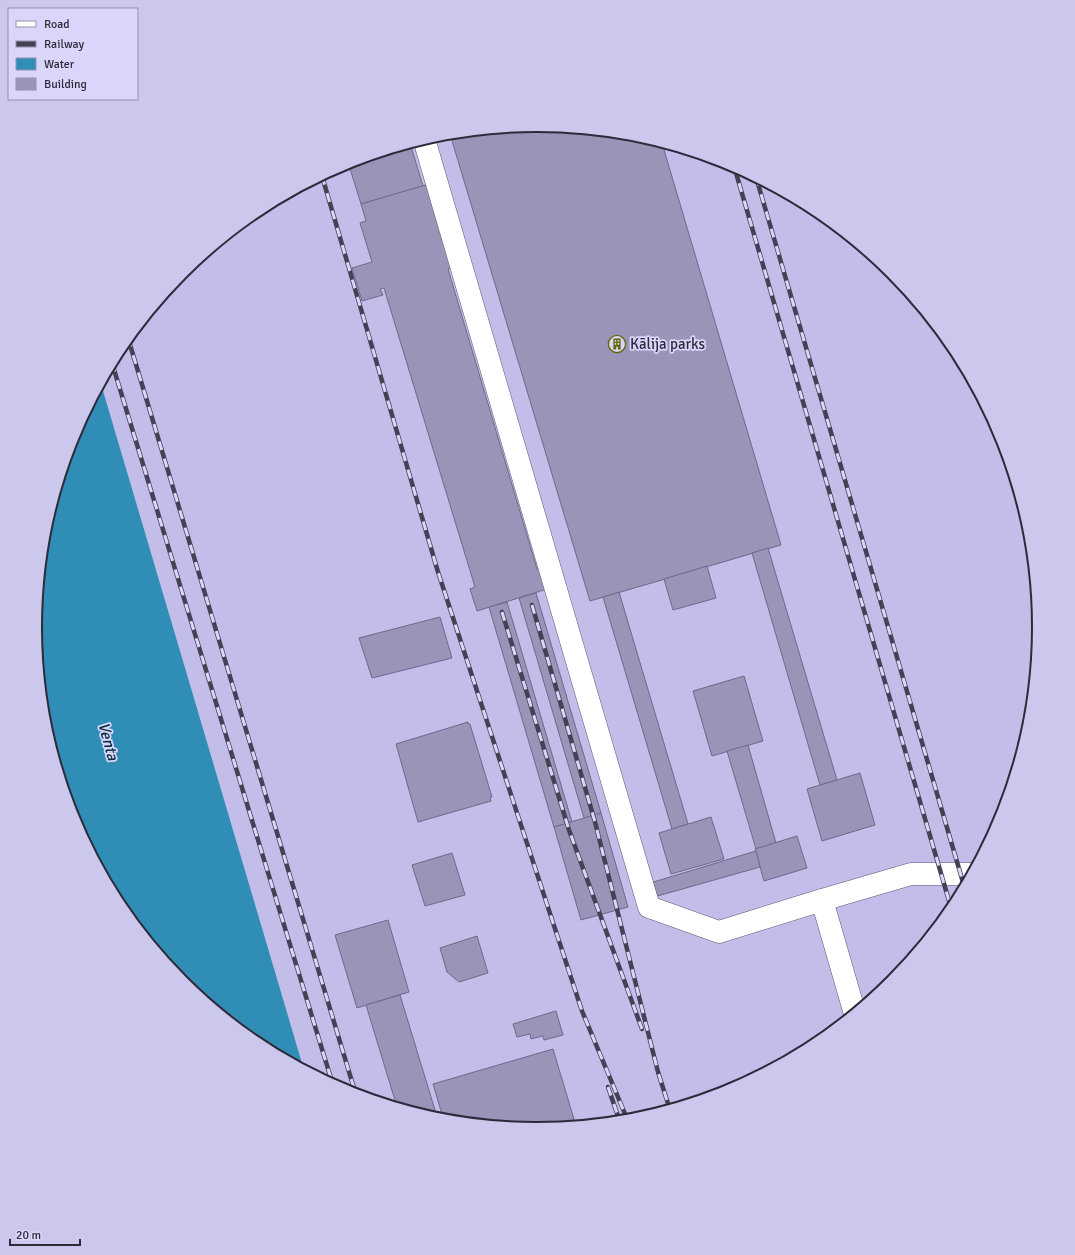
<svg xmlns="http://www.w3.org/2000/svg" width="1075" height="1255" font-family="Signika,sans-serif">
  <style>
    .built { fill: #c3bdea }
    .water { fill: #308db6 }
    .building { fill: #9994b8; stroke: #6e698b }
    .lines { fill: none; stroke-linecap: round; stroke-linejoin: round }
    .street-casing { stroke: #5e597a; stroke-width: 23 }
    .street { stroke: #fff; stroke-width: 22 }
    .rail-casing { stroke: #434153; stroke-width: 4.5 }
    .rail { stroke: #dad5fb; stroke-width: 3; stroke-dasharray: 9; stroke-linecap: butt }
    .labels { text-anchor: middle; stroke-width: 3.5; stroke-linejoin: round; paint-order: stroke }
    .poi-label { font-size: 15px; fill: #2d2b3a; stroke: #dad5fb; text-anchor: start }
    .water-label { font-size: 16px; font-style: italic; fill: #052f41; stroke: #dad5fb }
    .rim { fill: none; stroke: #2d2b3a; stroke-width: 2 }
  </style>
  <rect width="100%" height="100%" fill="#cdc8ee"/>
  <polygon class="built" points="538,125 636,135 730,163 817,210 893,272 955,349 1002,435 1030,530 1040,628 1030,726 1002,820 955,907 893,983 816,1045 730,1092 635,1120 537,1130 439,1120 345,1092 304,1070 101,384 120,348 182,272 259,210 345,163 440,135"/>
  <polygon class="water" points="101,384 304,1070 258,1045 182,983 120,906 73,820 45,725 35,627 45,529 73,435"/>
  <g class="building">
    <polygon points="538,125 636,135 662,143 781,545 590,601 450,134"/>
    <polygon points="410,143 423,186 361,204 348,162"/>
    <polygon points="429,184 453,267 448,269 537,569 541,568 547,589 477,611 470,589 475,587 384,288 380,289 383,295 362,301 352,268 372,262 360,223 366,221 361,204"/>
    <polygon points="768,548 837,780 820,785 752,553"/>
    <polygon points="707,566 716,598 673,610 664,579"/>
    <polygon points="619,592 688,824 672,829 603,597"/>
    <polygon points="536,593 601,813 584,818 519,598"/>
    <polygon points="507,602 572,822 554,827 489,607"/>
    <polygon points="440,617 452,658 372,678 359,638"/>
    <polygon points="744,676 763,741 712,756 693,691"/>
    <polygon points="468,722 468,724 470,724 492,797 490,797 491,801 418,822 396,744"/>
    <polygon points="748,745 776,843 756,849 727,751"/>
    <polygon points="860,773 875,825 822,841 807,789"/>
    <polygon points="601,813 628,907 581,920 554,827"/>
    <polygon points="711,817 724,859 671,874 659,833"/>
    <polygon points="797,836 807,868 764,881 755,849"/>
    <polygon points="756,851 760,867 654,897 650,883"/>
    <polygon points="452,853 465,895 425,906 412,865"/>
    <polygon points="388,920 409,992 357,1008 335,935"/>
    <polygon points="477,936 488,973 459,982 447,972 440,948"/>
    <polygon points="400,995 438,1120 397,1107 366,1005"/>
    <polygon points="556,1011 563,1035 544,1040 543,1036 531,1039 530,1034 517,1037 513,1024"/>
    <polygon points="553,1049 576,1126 537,1130 444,1121 433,1084"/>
  </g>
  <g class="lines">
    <defs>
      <g id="street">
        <polyline points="424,139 649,907 719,932 822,900 855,1014"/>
        <polyline points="822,900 911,874 973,874"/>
      </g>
    </defs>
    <use href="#street" class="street-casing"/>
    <use href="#street" class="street"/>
    <defs>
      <g id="rail">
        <polyline points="734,166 952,911"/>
        <polyline points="322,176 438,572 582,1011 628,1121"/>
        <polyline points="756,177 965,889"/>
        <polyline points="128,338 356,1095"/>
        <polyline points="112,363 333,1085"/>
        <polyline points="532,605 595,822 658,1072 670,1110"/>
        <polyline points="502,612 569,830 642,1029"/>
        <polyline points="608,1087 620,1122"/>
      </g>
    </defs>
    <use href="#rail" class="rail-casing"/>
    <use href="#rail" class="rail"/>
  </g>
  <defs>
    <symbol id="building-ring" viewBox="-11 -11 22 22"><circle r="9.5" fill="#dad5fb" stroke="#656806" stroke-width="1.5"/><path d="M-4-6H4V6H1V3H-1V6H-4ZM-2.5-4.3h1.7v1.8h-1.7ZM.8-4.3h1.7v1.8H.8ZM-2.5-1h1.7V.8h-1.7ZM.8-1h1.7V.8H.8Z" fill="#656806"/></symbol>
  </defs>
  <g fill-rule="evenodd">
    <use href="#building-ring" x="607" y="334" width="20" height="20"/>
  </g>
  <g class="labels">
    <g class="poi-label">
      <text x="630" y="349">Kālija parks</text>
    </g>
    <g class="water-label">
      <text transform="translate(109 741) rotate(75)" y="6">Venta</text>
    </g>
  </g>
  <path d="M0 0H1075V1255H0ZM42 627a495 495 0 1 1 990 0a495 495 0 1 1-990 0Z" fill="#ccc7ec" fill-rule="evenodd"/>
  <path class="rim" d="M42 627a495 495 0 1 1 990 0a495 495 0 1 1-990 0Z"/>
  <rect x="8" y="8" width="130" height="92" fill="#dad5fb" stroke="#9591ae"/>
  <rect x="16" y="21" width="20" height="6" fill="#ffffff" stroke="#9591ae"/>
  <text x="44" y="28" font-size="12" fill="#2d2b3a">Road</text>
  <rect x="16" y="41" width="20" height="6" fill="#434153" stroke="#9591ae"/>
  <text x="44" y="48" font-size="12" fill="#2d2b3a">Railway</text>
  <rect x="16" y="58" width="20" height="12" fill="#308db6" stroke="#9591ae"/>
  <text x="44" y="68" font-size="12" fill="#2d2b3a">Water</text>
  <rect x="16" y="78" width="20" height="12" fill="#9994b8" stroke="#9591ae"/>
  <text x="44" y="88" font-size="12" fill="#2d2b3a">Building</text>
  <path d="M10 1239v6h70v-6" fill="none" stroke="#2d2b3a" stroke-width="2"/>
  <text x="16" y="1239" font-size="12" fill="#2d2b3a" stroke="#dad5fb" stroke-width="3" paint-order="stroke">20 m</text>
</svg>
